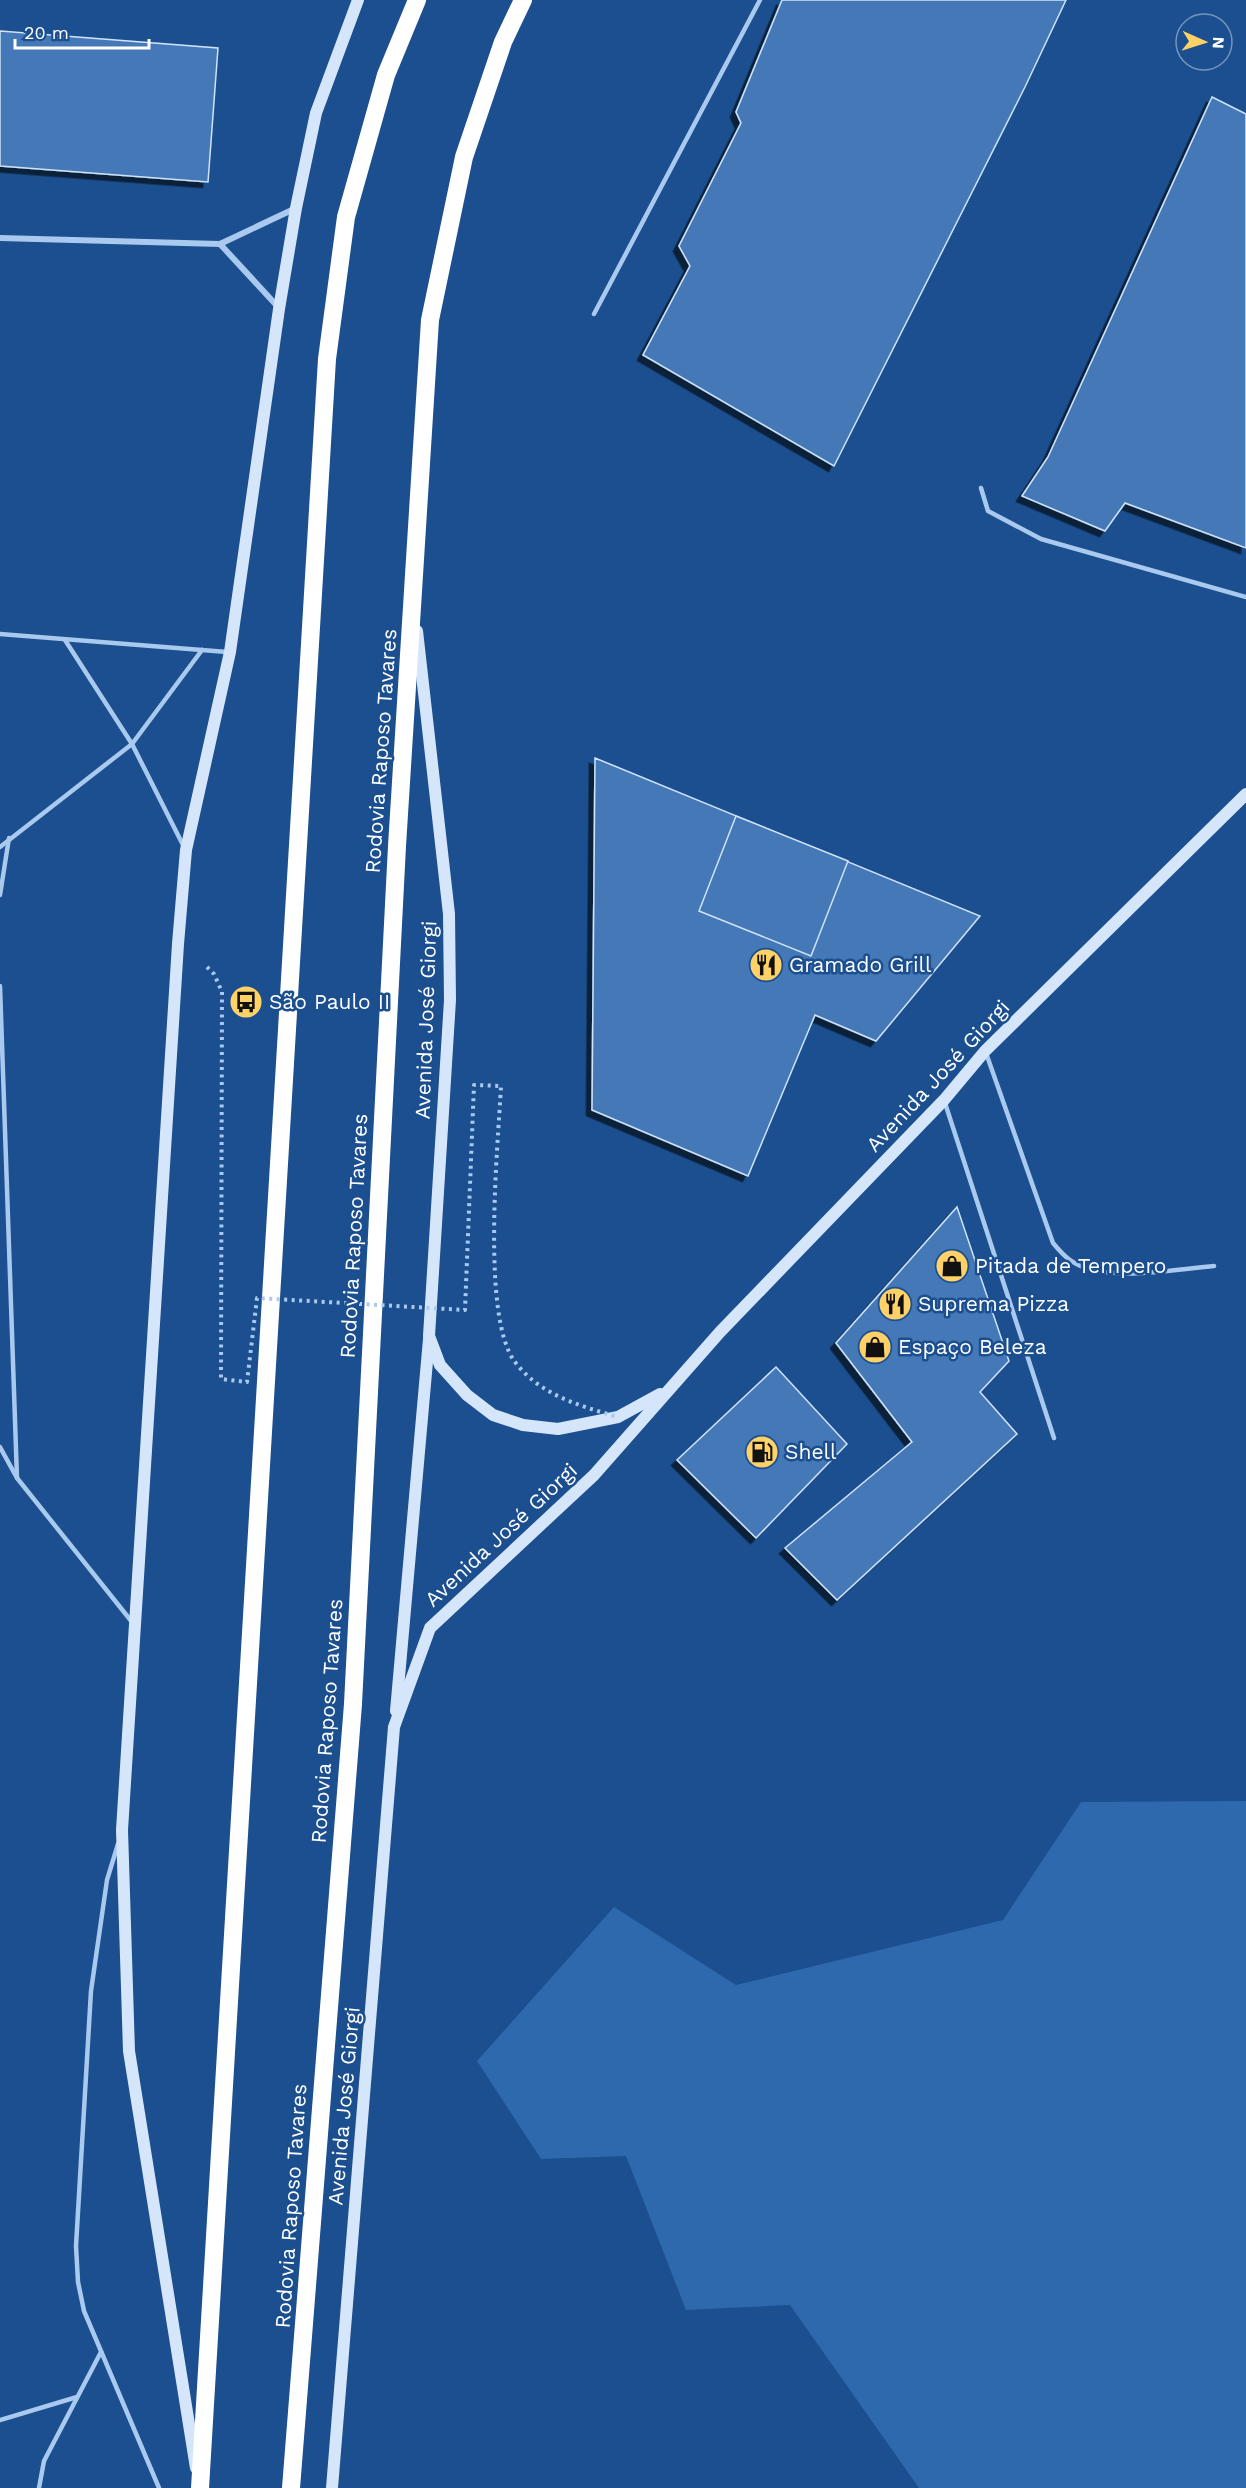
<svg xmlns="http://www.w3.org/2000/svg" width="1246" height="2488" font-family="'Work Sans',sans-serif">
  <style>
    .green { fill: #2e69ad }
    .building { fill: #4478b7; stroke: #cfe3fa; stroke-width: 1.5; filter: url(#shadow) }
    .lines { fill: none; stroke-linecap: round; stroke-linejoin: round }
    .path { stroke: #a9c9ee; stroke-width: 4; stroke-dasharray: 3 4.5; stroke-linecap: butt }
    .lane { stroke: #a9c9ee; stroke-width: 4.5 }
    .street { stroke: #a9c9ee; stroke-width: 6 }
    .secondary { stroke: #d6e6fa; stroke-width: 12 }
    .highway { stroke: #fff; stroke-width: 18 }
    .path-bridge { stroke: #a9c9ee; stroke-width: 4; stroke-dasharray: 3 4.5; stroke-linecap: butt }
    .labels { text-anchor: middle; stroke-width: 5; stroke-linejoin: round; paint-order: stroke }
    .street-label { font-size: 21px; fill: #fff; stroke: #1b4f8f }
    .poi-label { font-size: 21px; fill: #fff; stroke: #1b4f8f; text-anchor: start }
  </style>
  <defs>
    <filter id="shadow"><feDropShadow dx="-5.5" dy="5.5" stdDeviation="0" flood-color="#0009"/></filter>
  </defs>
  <rect width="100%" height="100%" fill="#1b4f8f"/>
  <polygon class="green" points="1246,1801 1246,2488 919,2488 790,2305 686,2310 626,2156 541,2159 477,2061 614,1907 736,1985 1003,1920 1081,1802"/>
  <g class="building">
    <polygon points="782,0 1066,0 1025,87 834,466 643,355 690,266 679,246 741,123 736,112"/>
    <polygon points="0,31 218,48 208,182 0,166"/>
    <polygon points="1212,97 1246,114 1246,548 1125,503 1105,531 1022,496 1048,457"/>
    <polygon points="595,758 980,916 876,1041 815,1015 748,1176 592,1110"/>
    <polygon points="736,816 848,861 811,956 699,911"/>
    <polygon points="957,1207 1009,1361 980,1392 1017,1434 837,1600 785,1548 912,1442 836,1343"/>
    <polygon points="776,1367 847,1444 756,1538 677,1460"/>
  </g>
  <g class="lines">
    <polyline class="path" points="207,967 214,974 222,992"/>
    <g class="lane">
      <polyline points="594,314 760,0"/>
      <polyline points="981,488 988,511 1041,539 1246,597"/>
      <polyline points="0,634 227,652"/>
      <polyline points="65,640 132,744 183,845"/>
      <polyline points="0,847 132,744 202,650"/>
      <polyline points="0,895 9,838"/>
      <polyline points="0,986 17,1478"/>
      <path d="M986 1053 1053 1243C1058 1249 1064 1256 1070 1260 1102 1284 1175 1269 1214 1266"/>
      <polyline points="945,1103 1054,1438"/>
      <polyline points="0,1447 17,1478 132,1622"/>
      <polyline points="118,1844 107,1880 91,1991 76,2246 78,2282 84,2311 159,2488"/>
      <polyline points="0,2420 77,2397"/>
      <polyline points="39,2488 44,2461 101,2352"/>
    </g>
    <g class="street">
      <polyline points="0,238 220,244 294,209"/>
      <polyline points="220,244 279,308"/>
    </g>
    <g class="secondary">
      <polyline points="417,631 449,914 450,1000 429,1336 440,1365 467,1395 493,1415 523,1425 558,1429 618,1417 660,1394"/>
      <polyline points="396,1711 429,1339"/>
      <polyline points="196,2468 129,2051 122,1830 178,944 186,850 230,652 279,309 296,208 316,113 358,0"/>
      <polyline points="332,2488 394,1727 430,1628 594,1475 720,1332 944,1100 985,1051 1246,794"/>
    </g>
    <g class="highway">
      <polyline points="200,2488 327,359 346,217 386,75 417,0"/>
      <polyline points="291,2488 353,1704 397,846 430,320 464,157 503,42 523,0"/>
    </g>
    <path class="path-bridge" d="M222 992 221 1379 247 1382 257 1298 465 1310 474 1085 501 1086C498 1146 481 1318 515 1362 540 1395 580 1406 618 1417"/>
  </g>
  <defs>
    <symbol id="restaurant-disc" viewBox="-11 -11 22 22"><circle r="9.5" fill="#ffd166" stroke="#1b4f8f"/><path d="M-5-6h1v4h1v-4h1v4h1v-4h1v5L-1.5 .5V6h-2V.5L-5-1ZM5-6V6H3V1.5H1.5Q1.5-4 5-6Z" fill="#111"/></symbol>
    <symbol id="bus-disc" viewBox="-11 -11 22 22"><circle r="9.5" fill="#ffd166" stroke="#1b4f8f"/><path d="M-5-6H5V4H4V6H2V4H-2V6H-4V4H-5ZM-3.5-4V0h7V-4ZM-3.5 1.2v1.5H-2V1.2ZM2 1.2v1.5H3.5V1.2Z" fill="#111"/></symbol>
    <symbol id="shop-disc" viewBox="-11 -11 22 22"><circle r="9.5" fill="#ffd166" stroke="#1b4f8f"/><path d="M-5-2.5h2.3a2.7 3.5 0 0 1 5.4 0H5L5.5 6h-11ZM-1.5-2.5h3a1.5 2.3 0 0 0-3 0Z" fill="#111"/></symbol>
    <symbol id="fuel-disc" viewBox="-11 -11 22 22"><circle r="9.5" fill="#ffd166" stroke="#1b4f8f"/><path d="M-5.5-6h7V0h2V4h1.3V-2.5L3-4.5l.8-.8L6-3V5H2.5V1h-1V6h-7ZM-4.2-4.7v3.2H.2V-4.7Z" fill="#111"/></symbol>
  </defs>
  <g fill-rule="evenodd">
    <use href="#restaurant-disc" x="747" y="946" width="38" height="38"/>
    <use href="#bus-disc" x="227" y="983" width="38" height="38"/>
    <use href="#shop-disc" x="933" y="1247" width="38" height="38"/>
    <use href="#restaurant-disc" x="876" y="1285" width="38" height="38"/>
    <use href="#shop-disc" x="856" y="1328" width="38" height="38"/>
    <use href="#fuel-disc" x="743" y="1433" width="38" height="38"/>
  </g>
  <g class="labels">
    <g class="street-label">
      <text transform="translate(381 751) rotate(-86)" y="7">Rodovia Raposo Tavares</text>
      <text transform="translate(426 1020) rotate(-88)" y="7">Avenida José Giorgi</text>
      <text transform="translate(938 1076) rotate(-47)" y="7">Avenida José Giorgi</text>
      <text transform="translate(354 1236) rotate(-87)" y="7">Rodovia Raposo Tavares</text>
      <text transform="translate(501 1535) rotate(-43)" y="7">Avenida José Giorgi</text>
      <text transform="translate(327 1721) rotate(-86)" y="7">Rodovia Raposo Tavares</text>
      <text transform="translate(344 2106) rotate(-85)" y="7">Avenida José Giorgi</text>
      <text transform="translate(291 2206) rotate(-86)" y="7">Rodovia Raposo Tavares</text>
    </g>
    <g class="poi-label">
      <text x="789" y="972">Gramado Grill</text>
      <text x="269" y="1009">São Paulo II</text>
      <text x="975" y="1273">Pitada de Tempero</text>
      <text x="918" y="1311">Suprema Pizza</text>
      <text x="898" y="1354">Espaço Beleza</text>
      <text x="785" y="1459">Shell</text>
    </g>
  </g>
  <g transform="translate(1204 42) rotate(93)"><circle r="28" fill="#1b4f8f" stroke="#7695bc" stroke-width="1.5"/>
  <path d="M0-4.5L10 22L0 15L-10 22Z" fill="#ffd166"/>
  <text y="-9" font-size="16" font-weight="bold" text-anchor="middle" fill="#ffffff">N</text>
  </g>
  <path d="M15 39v9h134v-9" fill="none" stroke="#ffffff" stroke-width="3"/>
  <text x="24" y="39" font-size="18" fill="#ffffff" stroke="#1b4f8f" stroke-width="4.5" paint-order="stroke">20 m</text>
</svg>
